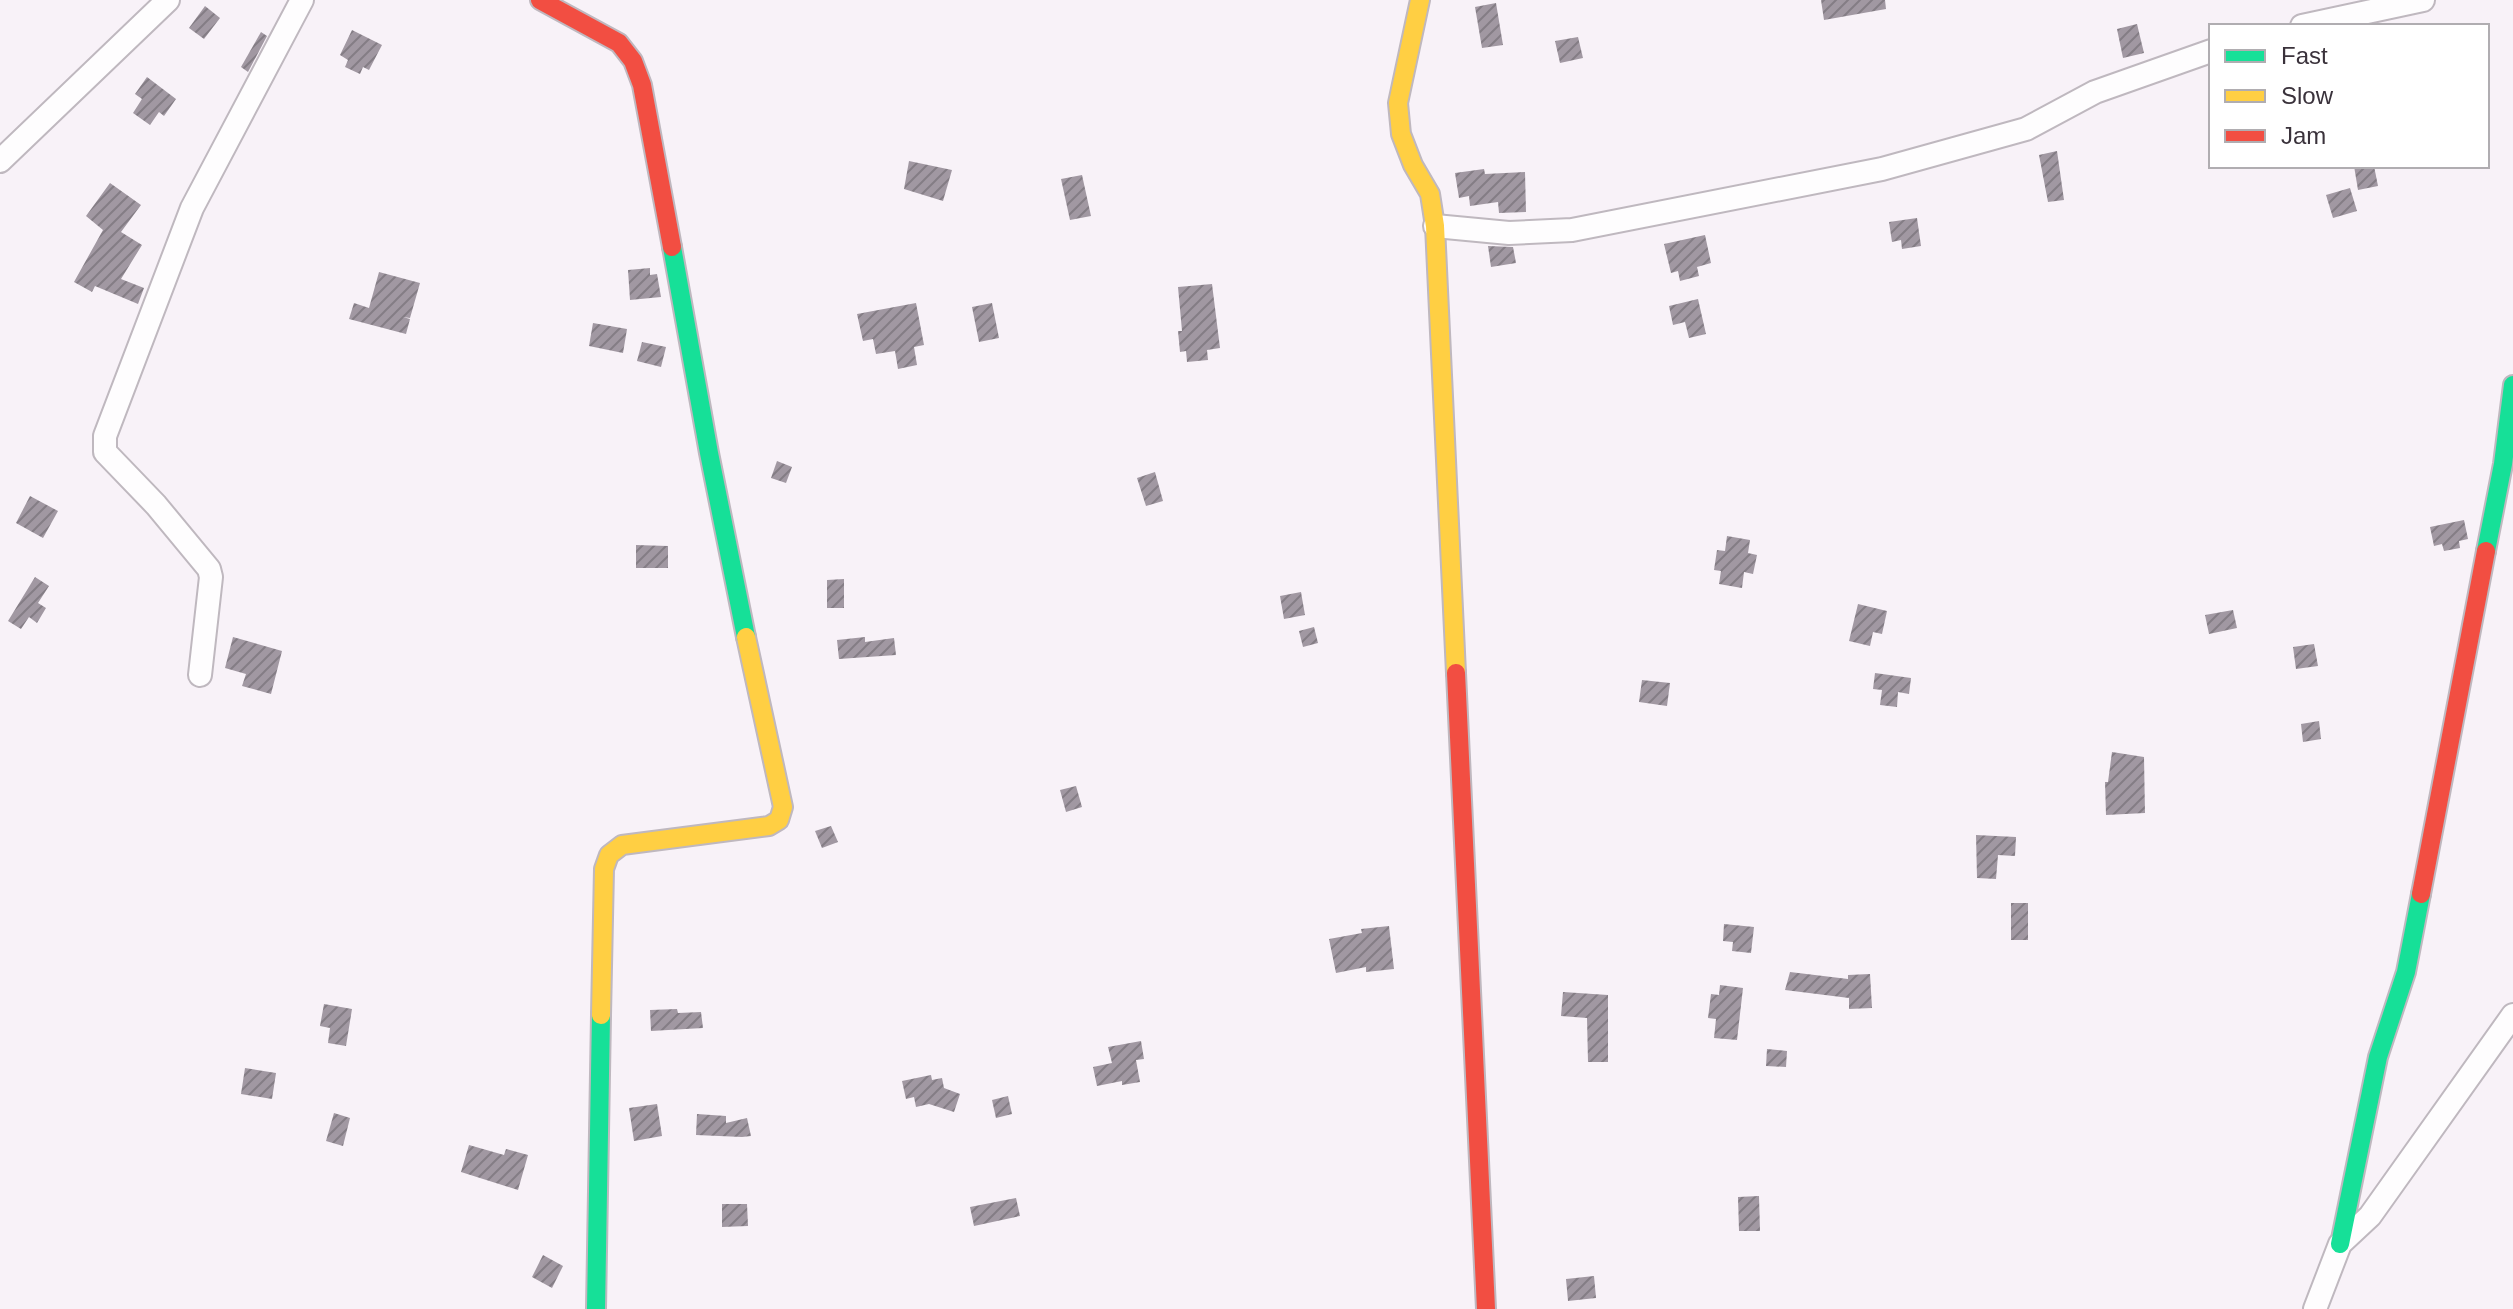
<svg xmlns="http://www.w3.org/2000/svg" width="2513" height="1309" font-family="Arial,sans-serif">
  <style>
    .building { fill: url(#building-hatch) }
    .lines { fill: none; stroke-linecap: round; stroke-linejoin: round }
    .street-casing { stroke: #bfb8bf; stroke-width: 26 }
    .fast-casing { stroke: #bfb8bf; stroke-width: 22 }
    .slow-casing { stroke: #bfb8bf; stroke-width: 22 }
    .jam-casing { stroke: #bfb8bf; stroke-width: 22 }
    .street { stroke: #fefdfe; stroke-width: 22 }
    .fast { stroke: #16e098; stroke-width: 18 }
    .slow { stroke: #ffcf43; stroke-width: 18 }
    .jam { stroke: #f24e42; stroke-width: 18 }
  </style>
  <defs>
    <pattern id="building-hatch" width="6" height="6" patternUnits="userSpaceOnUse" patternTransform="scale(2)"><rect width="6" height="6" fill="#a198a2"/><path d="M-1 1l2-2M0 6l6-6M5 7l2-2" fill="none" stroke="#847d85"/></pattern>
  </defs>
  <rect width="100%" height="100%" fill="#f8f2f8"/>
  <g class="building">
    <polygon points="1821,0 1885,0 1886,9 1824,20"/>
    <polygon points="1496,3 1503,45 1482,48 1475,7"/>
    <polygon points="205,6 220,18 204,39 189,28"/>
    <polygon points="2137,24 2144,53 2123,58 2117,29"/>
    <polygon points="352,30 382,45 369,70 363,67 360,74 345,67 348,60 340,55"/>
    <polygon points="261,32 267,36 248,72 241,67"/>
    <polygon points="1578,37 1583,58 1560,63 1555,41"/>
    <polygon points="147,77 176,99 164,116 159,112 150,125 133,113 142,99 135,94"/>
    <polygon points="2057,151 2064,200 2048,202 2039,155"/>
    <polygon points="909,161 952,170 943,201 904,189"/>
    <polygon points="2354,166 2374,166 2378,186 2358,190"/>
    <polygon points="1484,169 1485,174 1525,172 1526,212 1499,213 1498,202 1470,206 1469,196 1459,198 1455,173"/>
    <polygon points="1082,175 1091,216 1070,220 1061,179"/>
    <polygon points="110,183 141,205 121,232 142,245 121,279 144,288 138,304 95,286 92,292 74,282 103,230 86,216"/>
    <polygon points="2350,188 2357,211 2333,218 2326,195"/>
    <polygon points="1917,218 1921,246 1902,249 1901,240 1892,242 1889,222"/>
    <polygon points="1705,235 1711,263 1697,267 1699,276 1680,281 1678,271 1671,273 1664,244"/>
    <polygon points="1488,246 1513,247 1516,263 1491,267"/>
    <polygon points="650,268 650,275 657,274 661,297 630,300 628,270"/>
    <polygon points="379,272 420,283 410,318 403,317 410,319 406,334 349,319 354,303 369,308"/>
    <polygon points="1212,284 1220,348 1207,350 1208,360 1187,362 1186,351 1180,352 1178,331 1182,331 1178,287"/>
    <polygon points="1698,299 1706,334 1689,338 1685,322 1673,325 1669,306"/>
    <polygon points="916,303 924,345 914,347 917,365 898,369 895,351 876,354 873,339 863,341 857,314"/>
    <polygon points="992,303 999,338 979,342 972,307"/>
    <polygon points="593,323 627,329 623,353 589,346"/>
    <polygon points="642,342 666,347 661,367 637,361"/>
    <polygon points="777,461 792,467 786,483 771,478"/>
    <polygon points="1155,472 1163,501 1146,506 1137,478"/>
    <polygon points="30,496 58,511 43,538 16,523"/>
    <polygon points="2464,520 2468,539 2459,541 2460,548 2444,551 2442,544 2434,546 2430,527"/>
    <polygon points="1727,536 1750,540 1748,553 1757,555 1753,574 1744,572 1742,588 1719,584 1721,571 1714,570 1717,550 1725,551"/>
    <polygon points="636,545 668,546 668,568 636,568"/>
    <polygon points="35,577 49,586 38,603 46,608 37,623 29,617 21,629 8,621"/>
    <polygon points="844,579 844,608 827,608 827,580"/>
    <polygon points="1301,592 1305,615 1284,619 1280,596"/>
    <polygon points="1858,604 1887,611 1882,634 1873,632 1870,646 1849,641"/>
    <polygon points="2233,610 2237,628 2209,634 2205,615"/>
    <polygon points="1314,627 1318,643 1303,647 1299,631"/>
    <polygon points="233,637 282,651 271,694 242,686 246,674 225,668"/>
    <polygon points="865,637 865,642 894,638 896,655 839,659 837,640"/>
    <polygon points="2314,644 2318,666 2296,669 2293,647"/>
    <polygon points="1875,673 1911,678 1909,694 1898,692 1897,707 1880,705 1882,690 1873,689"/>
    <polygon points="1642,680 1670,683 1667,706 1639,702"/>
    <polygon points="2319,721 2321,739 2303,742 2301,724"/>
    <polygon points="2112,752 2144,757 2145,813 2106,815 2105,782 2108,782"/>
    <polygon points="1076,786 1082,807 1066,812 1060,790"/>
    <polygon points="831,826 838,842 822,848 815,831"/>
    <polygon points="1976,835 2016,837 2015,856 1998,855 1996,879 1977,878"/>
    <rect x="2011" y="903" width="17" height="37"/>
    <polygon points="1724,924 1754,927 1751,953 1732,951 1733,942 1723,941"/>
    <polygon points="1389,926 1394,969 1366,972 1366,967 1336,973 1329,939 1362,933 1361,929"/>
    <polygon points="1790,972 1848,979 1848,975 1870,974 1872,1008 1849,1009 1849,998 1785,990"/>
    <polygon points="1720,985 1743,988 1737,1040 1714,1038 1716,1019 1708,1018 1711,994 1719,995"/>
    <polygon points="1563,992 1608,995 1608,1062 1588,1062 1587,1018 1561,1016"/>
    <polygon points="324,1004 352,1009 346,1046 328,1043 330,1028 320,1026"/>
    <polygon points="677,1009 678,1013 701,1012 703,1028 651,1031 650,1010"/>
    <polygon points="1141,1041 1144,1059 1136,1060 1140,1082 1122,1085 1122,1081 1097,1086 1093,1067 1112,1063 1108,1047"/>
    <polygon points="1767,1049 1787,1051 1786,1067 1766,1066"/>
    <polygon points="245,1068 276,1073 272,1099 241,1094"/>
    <polygon points="931,1075 932,1080 942,1078 944,1088 960,1094 954,1112 929,1104 916,1107 914,1097 906,1099 902,1081"/>
    <polygon points="1008,1096 1012,1114 996,1118 992,1100"/>
    <polygon points="657,1104 662,1136 634,1141 629,1108"/>
    <polygon points="334,1113 350,1118 343,1146 326,1141"/>
    <polygon points="697,1114 726,1116 726,1123 747,1118 751,1136 742,1137 696,1135"/>
    <polygon points="469,1145 504,1155 506,1149 528,1155 518,1190 461,1172"/>
    <polygon points="1759,1196 1760,1231 1739,1231 1738,1197"/>
    <polygon points="1016,1198 1020,1216 974,1226 970,1207"/>
    <polygon points="722,1204 747,1204 748,1226 722,1227"/>
    <polygon points="543,1255 563,1266 552,1288 532,1277"/>
    <polygon points="1594,1276 1596,1298 1568,1301 1566,1279"/>
  </g>
  <g class="lines">
    <defs>
      <g id="street">
        <polyline points="2302,26 2423,0"/>
        <polyline points="0,161 168,0"/>
        <polyline points="1435,226 1509,233 1572,230 1882,169 2026,129 2095,92 2211,51"/>
        <polyline points="200,675 211,577 209,569 156,505 105,452 105,436 192,208 302,0"/>
        <polyline points="2315,1309 2340,1244 2370,1216 2513,1015"/>
      </g>
      <g id="fast">
        <polyline points="672,247 709,453 746,637"/>
        <polyline points="2486,551 2503,464 2513,385"/>
        <polyline points="2340,1244 2378,1057 2406,972 2421,894"/>
        <polyline points="596,1309 601,1015"/>
      </g>
      <g id="slow">
        <polyline points="1420,0 1398,103 1401,134 1413,165 1430,194 1435,226 1456,673"/>
        <polyline points="601,1015 604,869 609,855 622,845 769,826 779,820 783,807 746,637"/>
      </g>
      <g id="jam">
        <polyline points="540,0 619,43 633,61 642,85 672,247"/>
        <polyline points="1456,673 1486,1309"/>
        <polyline points="2421,894 2486,551"/>
      </g>
    </defs>
    <use href="#street" class="street-casing"/>
    <use href="#fast" class="fast-casing"/>
    <use href="#slow" class="slow-casing"/>
    <use href="#jam" class="jam-casing"/>
    <use href="#street" class="street"/>
    <use href="#fast" class="fast"/>
    <use href="#slow" class="slow"/>
    <use href="#jam" class="jam"/>
  </g>
  <rect x="2209" y="24" width="280" height="144" fill="#ffffff" stroke="#b0adb1" stroke-width="2"/>
  <rect x="2225" y="50" width="40" height="12" fill="#16e098" stroke="#b0adb1" stroke-width="2"/>
  <text x="2281" y="64" font-size="24" fill="#3a323b">Fast</text>
  <rect x="2225" y="90" width="40" height="12" fill="#ffcf43" stroke="#b0adb1" stroke-width="2"/>
  <text x="2281" y="104" font-size="24" fill="#3a323b">Slow</text>
  <rect x="2225" y="130" width="40" height="12" fill="#f24e42" stroke="#b0adb1" stroke-width="2"/>
  <text x="2281" y="144" font-size="24" fill="#3a323b">Jam</text>
</svg>
